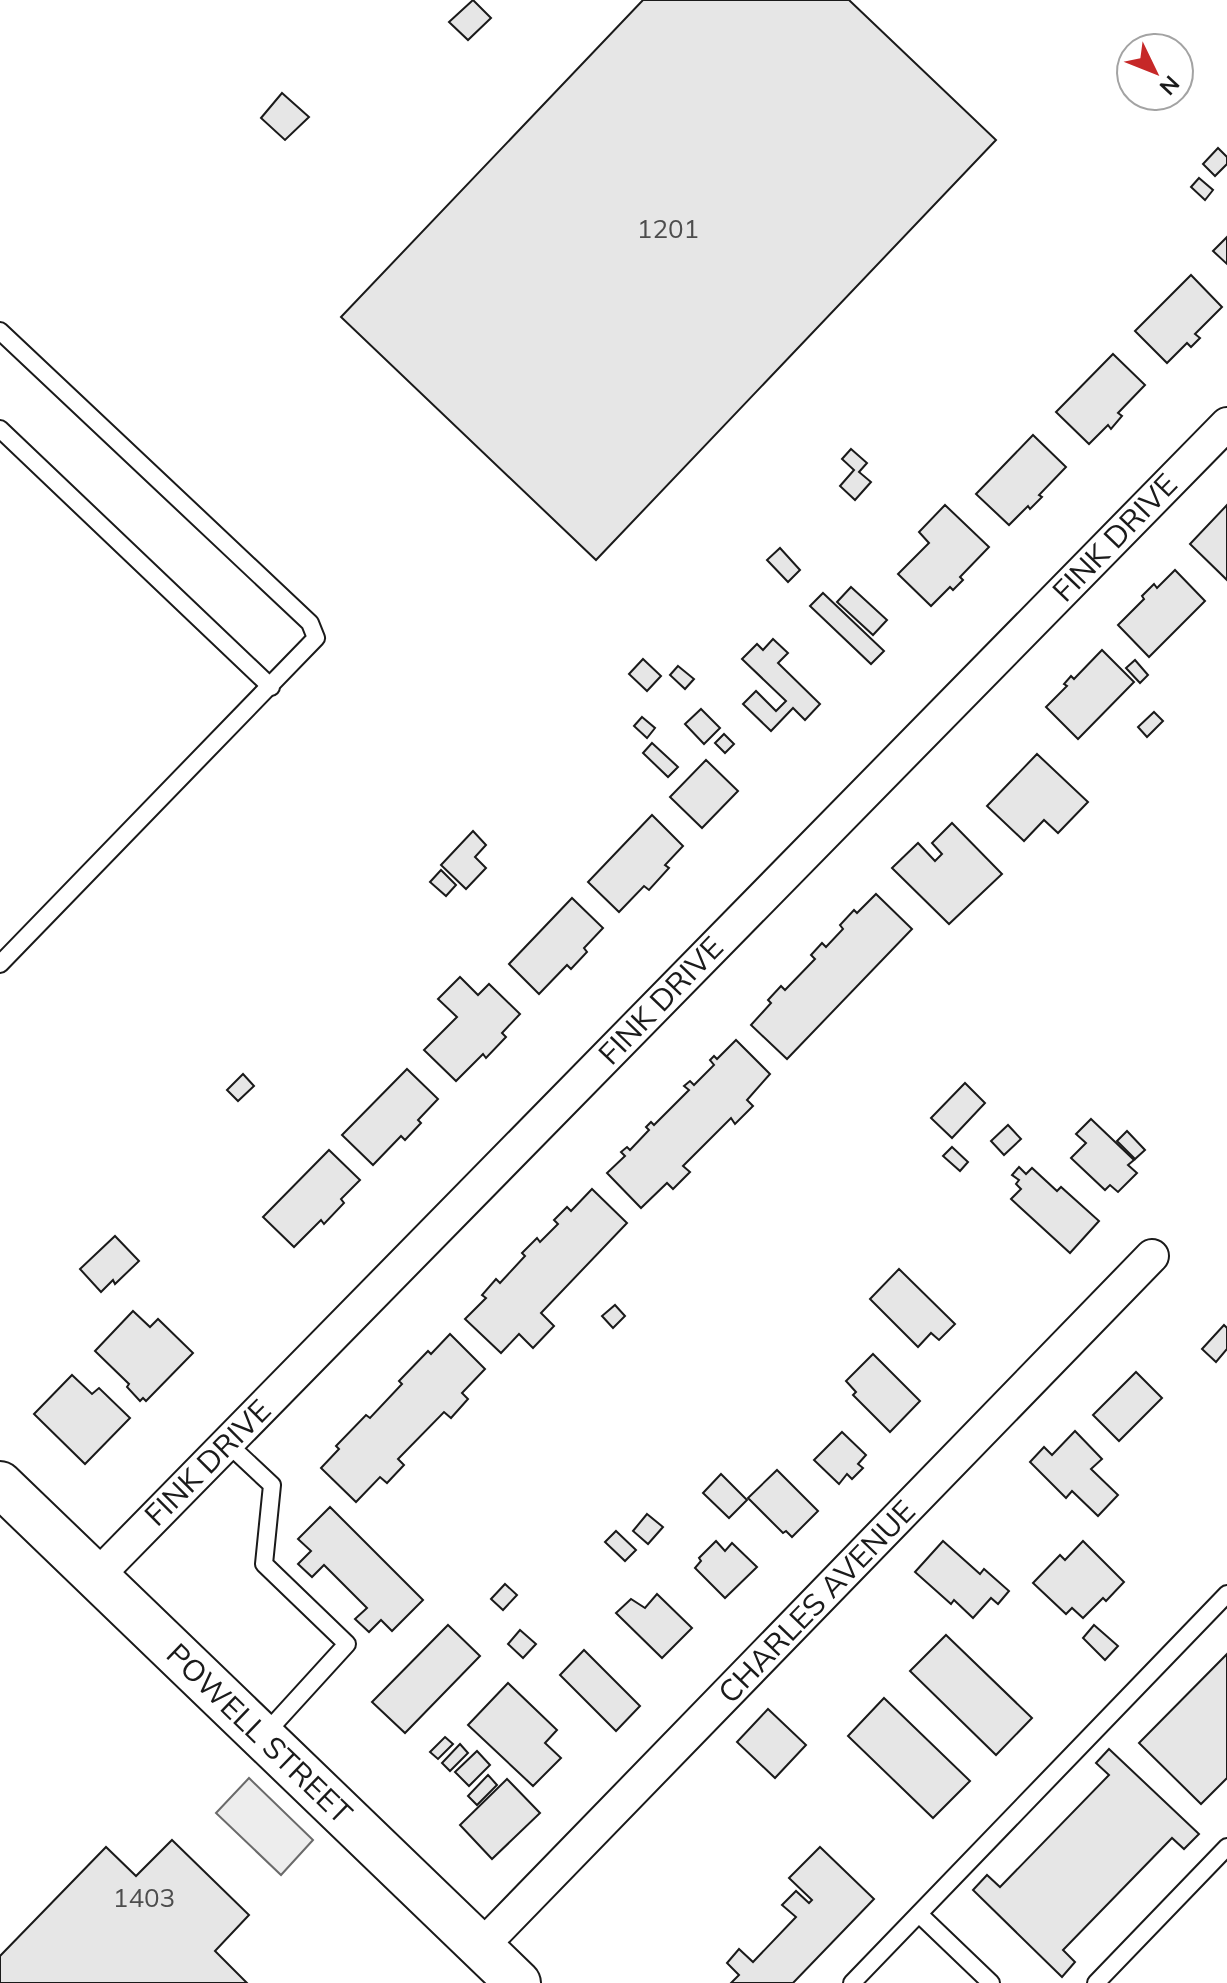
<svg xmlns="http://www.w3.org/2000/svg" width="1227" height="1983" font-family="Mulish,sans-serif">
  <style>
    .parking { fill: #ededed; stroke: #6a6a6a; stroke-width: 2 }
    .building { fill: #e6e6e6; stroke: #1a1a1a; stroke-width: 2 }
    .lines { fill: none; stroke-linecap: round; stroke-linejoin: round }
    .lane-casing { stroke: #1a1a1a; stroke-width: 20 }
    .street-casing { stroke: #1a1a1a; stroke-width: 36 }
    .secondary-casing { stroke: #1a1a1a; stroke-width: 48 }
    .lane { stroke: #fff; stroke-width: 16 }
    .street { stroke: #fff; stroke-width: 32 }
    .secondary { stroke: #fff; stroke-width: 44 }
    .labels { text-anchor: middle; stroke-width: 6; stroke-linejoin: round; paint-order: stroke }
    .number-label { font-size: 26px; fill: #4d4d4d }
    .street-label { font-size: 30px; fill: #1a1a1a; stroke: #fff }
  </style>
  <rect width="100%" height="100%" fill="#fff"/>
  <polygon class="parking" points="249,1778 313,1840 281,1875 216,1813"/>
  <g class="building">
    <polygon points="473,0 491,18 468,40 449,22"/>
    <polygon points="643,0 849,0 996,140 596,560 341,317"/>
    <polygon points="282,93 309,117 285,140 261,118"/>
    <polygon points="1218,148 1227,157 1227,164 1215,176 1203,164"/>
    <polygon points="1199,178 1213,190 1205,200 1191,187"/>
    <polygon points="1227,237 1227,264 1213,251"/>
    <polygon points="1191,275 1222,307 1195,334 1200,338 1191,347 1187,343 1167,363 1135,331"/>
    <polygon points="1113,354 1145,385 1118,413 1122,416 1111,429 1108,425 1089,444 1056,412"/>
    <polygon points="1033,435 1066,467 1039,495 1042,497 1030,509 1028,506 1009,525 976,494"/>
    <polygon points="851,449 867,463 859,472 871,482 855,500 840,486 854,470 842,459"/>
    <polygon points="945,505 989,547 960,577 963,580 953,590 950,587 931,606 898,574 929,543 919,532"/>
    <polygon points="1227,505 1227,580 1190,544"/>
    <polygon points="780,548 800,570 788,582 767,560"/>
    <polygon points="1175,570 1205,601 1149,657 1118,625 1144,599 1142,596 1154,584 1157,588"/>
    <polygon points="851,587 887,620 873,635 837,602"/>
    <polygon points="823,593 884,651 871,664 810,606"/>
    <polygon points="773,639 788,653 778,663 820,704 805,720 793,708 771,731 743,704 756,691 776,711 786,701 742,659 757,644 763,650"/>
    <polygon points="1102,650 1134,682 1078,739 1046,707 1067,686 1064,684 1071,676 1074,679"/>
    <polygon points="643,659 661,676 647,691 629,674"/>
    <polygon points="1135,660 1148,675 1140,683 1126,668"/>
    <polygon points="678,666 694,679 685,689 670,675"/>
    <polygon points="701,709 720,728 704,744 685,724"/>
    <polygon points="1154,712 1163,721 1147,737 1138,727"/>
    <polygon points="642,717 655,728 647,738 634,726"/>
    <polygon points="724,734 734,744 725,753 715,743"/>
    <polygon points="652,743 678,767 668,777 643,753"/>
    <polygon points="1037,754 1088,802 1058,833 1044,820 1024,841 987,806"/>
    <polygon points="706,760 738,791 702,828 670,797"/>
    <polygon points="652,815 683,846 665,865 669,868 649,890 644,886 619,912 588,882"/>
    <polygon points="952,823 1002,874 949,924 892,868 918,843 935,861 942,854 932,843"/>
    <polygon points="473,831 486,845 475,857 486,868 466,889 441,865"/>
    <polygon points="441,870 456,885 446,896 430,882"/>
    <polygon points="876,894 912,929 787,1059 751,1025 771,1003 768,1000 781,986 785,990 815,959 811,955 822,943 826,947 843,929 840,925 854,910 857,913"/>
    <polygon points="572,898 603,928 584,948 587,952 571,969 567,965 539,994 509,964"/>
    <polygon points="460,977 478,995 489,984 520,1014 502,1033 506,1037 486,1058 483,1054 456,1081 424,1050 457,1017 438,999"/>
    <polygon points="736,1040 770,1074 747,1100 753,1106 735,1124 731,1118 683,1166 690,1172 673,1189 667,1183 641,1208 607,1173 625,1156 621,1152 627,1147 630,1150 649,1130 646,1127 651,1122 654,1125 689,1090 684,1086 690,1081 694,1085 714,1065 710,1060 714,1056 717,1059"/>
    <polygon points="407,1069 438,1099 418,1120 421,1123 405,1140 401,1136 373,1165 342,1135"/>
    <polygon points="243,1074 254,1086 238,1101 227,1090"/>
    <polygon points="965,1083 985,1103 952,1138 931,1118"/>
    <polygon points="1091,1119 1134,1160 1128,1165 1137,1173 1118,1192 1110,1185 1105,1190 1071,1158 1086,1143 1076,1134"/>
    <polygon points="1008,1125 1021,1139 1004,1155 991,1141"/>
    <polygon points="1127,1131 1145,1150 1135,1159 1117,1141"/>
    <polygon points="952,1147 968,1162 960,1171 943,1156"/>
    <polygon points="329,1150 360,1180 341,1199 344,1203 324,1224 321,1220 294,1247 263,1217"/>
    <polygon points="1019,1167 1026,1174 1032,1168 1057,1191 1061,1187 1099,1221 1070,1253 1011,1199 1021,1189 1016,1184 1019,1180 1012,1175"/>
    <polygon points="592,1189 627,1223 541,1313 554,1326 533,1348 519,1334 501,1353 465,1319 486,1298 482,1295 496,1279 500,1283 525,1256 522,1253 537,1238 540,1242 558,1224 554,1220 567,1207 571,1211"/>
    <polygon points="115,1236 139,1261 115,1284 113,1280 101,1292 80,1269"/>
    <polygon points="899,1269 955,1324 939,1340 931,1333 918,1347 870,1299"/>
    <polygon points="615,1305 625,1316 613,1328 602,1316"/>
    <polygon points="133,1311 150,1327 158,1319 193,1353 146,1401 143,1398 140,1401 127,1387 129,1384 95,1351"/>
    <polygon points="1224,1325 1227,1328 1227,1349 1216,1362 1202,1349"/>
    <polygon points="450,1334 485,1369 462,1393 468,1399 451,1418 444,1412 398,1459 404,1465 387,1483 380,1477 356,1502 321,1468 339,1449 336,1446 366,1415 370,1418 402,1384 399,1381 428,1351 431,1354"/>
    <polygon points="873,1354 920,1401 890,1432 853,1395 856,1392 846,1381"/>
    <polygon points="1136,1372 1162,1398 1119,1441 1093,1415"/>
    <polygon points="72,1375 92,1394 99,1388 130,1418 85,1464 34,1414"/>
    <polygon points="1075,1431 1102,1459 1091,1469 1118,1495 1098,1516 1072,1491 1066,1498 1030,1462 1044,1447 1052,1455"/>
    <polygon points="842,1432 866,1455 858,1464 863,1468 852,1479 847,1474 839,1484 814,1460"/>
    <polygon points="777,1470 818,1511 792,1537 786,1531 783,1533 748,1498"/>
    <polygon points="721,1474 747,1500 729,1518 703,1493"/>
    <polygon points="330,1507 423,1600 392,1631 381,1620 369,1632 355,1619 367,1608 324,1565 312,1577 298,1564 311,1551 298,1539"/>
    <polygon points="647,1514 663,1527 648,1544 633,1531"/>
    <polygon points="616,1531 636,1550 625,1561 605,1542"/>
    <polygon points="716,1541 725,1551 732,1543 757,1567 725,1598 695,1568 701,1561 699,1558"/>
    <polygon points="943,1541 980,1574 984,1569 1009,1591 998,1604 991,1598 973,1618 954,1600 951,1604 915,1572"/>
    <polygon points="1083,1541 1124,1582 1106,1601 1103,1598 1083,1618 1072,1608 1066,1614 1033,1583 1060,1555 1065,1560"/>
    <polygon points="505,1584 517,1595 503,1610 491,1599"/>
    <polygon points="657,1594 692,1628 662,1658 616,1613 631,1599 645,1608"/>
    <polygon points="448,1625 480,1656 405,1733 372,1702"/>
    <polygon points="1094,1625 1118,1646 1105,1660 1083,1638"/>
    <polygon points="520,1630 536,1644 523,1658 508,1644"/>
    <polygon points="946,1635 1032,1718 996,1755 910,1671"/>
    <polygon points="584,1650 640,1706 616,1731 560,1675"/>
    <polygon points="1227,1654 1227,1778 1201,1804 1139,1743"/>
    <polygon points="508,1683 557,1730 545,1743 561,1758 533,1786 468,1725"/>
    <polygon points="884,1698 970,1781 933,1818 848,1736"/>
    <polygon points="768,1709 806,1745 775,1778 737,1742"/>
    <polygon points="445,1737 453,1744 438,1759 430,1752"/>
    <polygon points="460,1744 468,1753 450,1771 442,1763"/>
    <polygon points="1109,1749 1199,1834 1184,1849 1172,1838 1063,1950 1075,1962 1062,1977 973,1890 987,1875 1000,1887 1109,1775 1096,1763"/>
    <polygon points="477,1751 490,1765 469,1786 455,1772"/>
    <polygon points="488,1775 497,1785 477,1805 468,1796"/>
    <polygon points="507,1779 540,1813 492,1859 460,1825"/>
    <polygon points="172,1840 249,1915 215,1951 247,1983 0,1983 0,1956 106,1847 136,1876"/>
    <polygon points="820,1847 874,1899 793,1983 731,1983 739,1975 727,1963 739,1949 753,1962 796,1917 782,1905 796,1891 809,1903 812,1900 789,1878"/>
  </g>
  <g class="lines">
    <defs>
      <g id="lane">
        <polyline points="0,331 310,623 316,638 0,964"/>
        <polyline points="0,429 271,687"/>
        <polyline points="227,1443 272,1485 264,1564 347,1644 264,1735"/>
        <polyline points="919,1914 991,1983"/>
        <polyline points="852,1983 1227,1594"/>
        <polyline points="1096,1983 1227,1847"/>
      </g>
      <g id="street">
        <polyline points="96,1577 1227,424"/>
        <polyline points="481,1947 1152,1256"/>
      </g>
      <polyline id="secondary" points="0,1484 518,1983"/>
    </defs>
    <use href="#lane" class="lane-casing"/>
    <use href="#street" class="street-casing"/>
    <use href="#secondary" class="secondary-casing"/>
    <use href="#lane" class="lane"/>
    <use href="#street" class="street"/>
    <use href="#secondary" class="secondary"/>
  </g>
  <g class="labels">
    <g class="number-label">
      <text x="668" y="238">1201</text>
      <text x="144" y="1907">1403</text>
    </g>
    <g class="street-label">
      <text transform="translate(1115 538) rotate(-46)" y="10">FINK DRIVE</text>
      <text transform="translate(661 1001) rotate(-46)" y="10">FINK DRIVE</text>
      <text transform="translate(208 1463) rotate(-45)" y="10">FINK DRIVE</text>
      <text transform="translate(817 1602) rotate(-46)" y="10">CHARLES AVENUE</text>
      <text transform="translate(259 1734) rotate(44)" y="10">POWELL STREET</text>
    </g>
  </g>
  <g transform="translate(1155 72) rotate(133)"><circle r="38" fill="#ffffff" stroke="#a3a3a3" stroke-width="2"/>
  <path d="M0-6L14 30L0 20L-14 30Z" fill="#c62828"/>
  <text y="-12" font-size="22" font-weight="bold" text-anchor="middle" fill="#1a1a1a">N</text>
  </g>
</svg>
